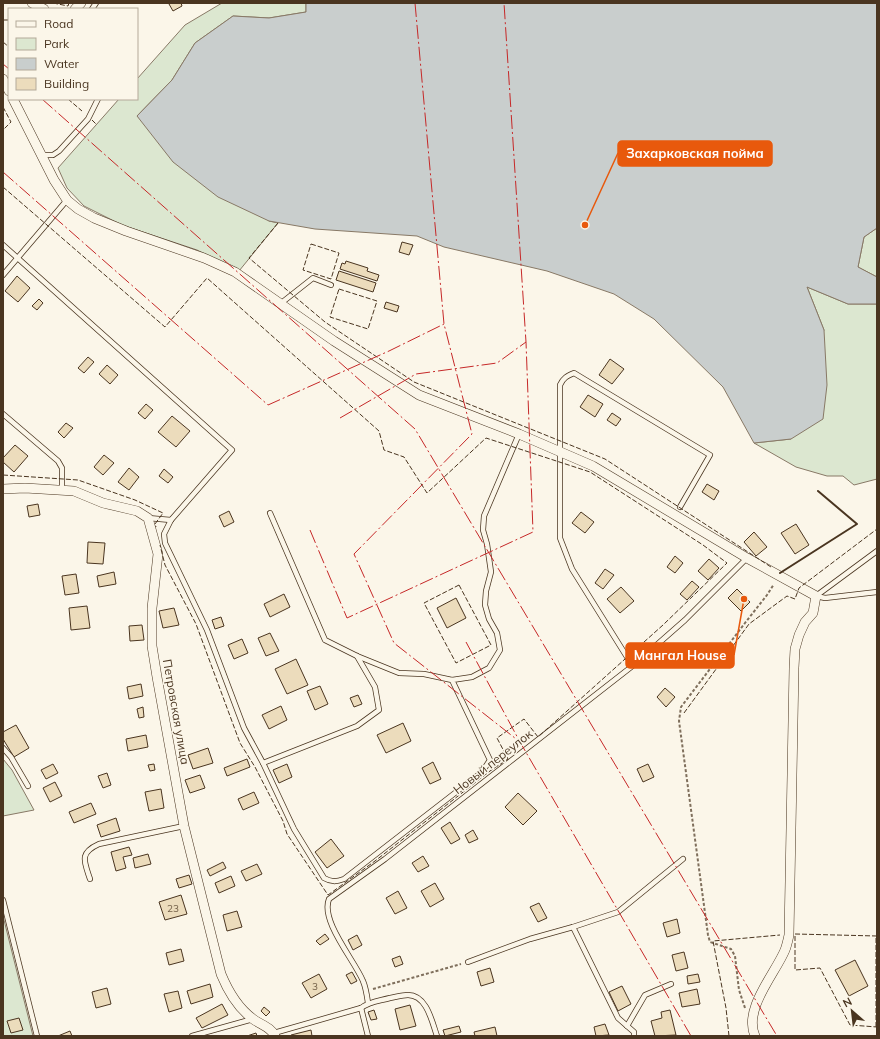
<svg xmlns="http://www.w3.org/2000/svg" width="880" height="1039" font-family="Mulish,sans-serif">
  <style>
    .green { fill: #dce7d0; stroke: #887966 }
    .water { fill: #c9cecd; stroke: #887966 }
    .building { fill: #ecdcbc; stroke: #4a3520 }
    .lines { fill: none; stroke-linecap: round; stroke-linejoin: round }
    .service-casing { stroke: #4a3520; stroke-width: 6 }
    .minor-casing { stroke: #4a3520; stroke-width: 10 }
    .path { stroke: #7f6f5c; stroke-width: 2; stroke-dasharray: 3 2; stroke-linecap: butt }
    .service { stroke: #fbf6e9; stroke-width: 4.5 }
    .minor { stroke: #fbf6e9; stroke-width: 9 }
    .fence { stroke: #4a3520; stroke-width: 1; stroke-dasharray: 5 2; stroke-linecap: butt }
    .wall { stroke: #4a3520; stroke-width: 2 }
    .power { stroke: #c62828; stroke-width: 1; stroke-dasharray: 14 3 2 3; stroke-linecap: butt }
    .labels { text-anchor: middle; stroke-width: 3; stroke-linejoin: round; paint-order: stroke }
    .number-label { font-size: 10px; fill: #725f47 }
    .street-label { font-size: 12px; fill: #4a3520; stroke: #fbf6e9 }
    .leader { fill: none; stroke: #e8590c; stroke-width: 1.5 }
    .callout-dot { fill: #e8590c; stroke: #fbf6e9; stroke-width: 1.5 }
    .callout { fill: #e8590c; stroke: #e8590c; stroke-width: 1.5 }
    .callout-label { font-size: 13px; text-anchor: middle; font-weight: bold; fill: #fff }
  </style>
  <rect width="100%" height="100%" fill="#fbf6e9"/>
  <g class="green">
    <polygon points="222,3 306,3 306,12 269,18 233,16 195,43 172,80 137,116 269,221 278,223 239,271 197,250 122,225 84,206 67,188 58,168 119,99 137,99 137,79 185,25"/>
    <polygon points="877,228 877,277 858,267 864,237"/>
    <polygon points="807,287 848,304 877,304 877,479 854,485 843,476 827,476 796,467 754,443 791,439 824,330"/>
    <polygon points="3,759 12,770 34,810 3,816"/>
    <polygon points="3,916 33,1036 3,1036"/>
  </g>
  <polygon class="water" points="306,3 877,3 877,228 864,237 858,267 877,277 877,304 848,304 807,287 824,330 827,385 823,419 791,439 754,443 723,387 654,319 614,294 547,271 444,247 417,236 315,229 269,221 218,197 173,162 137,116 172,80 195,43 233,16 269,18 306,12"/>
  <g class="building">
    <polygon points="171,3 181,3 182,6 173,11 169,4"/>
    <polygon points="402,242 413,245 409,255 399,252"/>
    <polygon points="346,261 368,268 367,271 379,275 377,281 340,269 342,263 345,264"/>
    <polygon points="339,271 376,283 373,292 336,280"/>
    <polygon points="17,276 30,288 18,302 5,291"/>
    <polygon points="39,299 43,303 37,310 32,306"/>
    <polygon points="386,302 399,306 397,312 384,308"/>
    <polygon points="88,357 94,362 84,373 78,368"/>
    <polygon points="610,359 624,369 612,384 599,375"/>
    <polygon points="107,365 118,375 110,384 99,374"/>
    <polygon points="588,395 603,404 595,417 580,407"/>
    <polygon points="146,404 153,410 145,419 138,413"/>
    <polygon points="612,413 621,419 616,426 607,420"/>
    <polygon points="172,416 190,431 176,447 158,432"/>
    <polygon points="66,423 73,428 64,438 58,432"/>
    <polygon points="15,445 28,456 14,472 3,462 3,458"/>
    <polygon points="104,455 114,463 103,475 94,467"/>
    <polygon points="129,468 139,477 129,490 118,482"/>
    <polygon points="164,469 173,477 168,483 159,476"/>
    <polygon points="707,484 719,491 714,500 702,492"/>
    <polygon points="38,504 40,515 29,517 27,506"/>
    <polygon points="229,511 234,522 224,527 219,516"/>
    <polygon points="581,512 594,522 585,533 572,523"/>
    <polygon points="796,524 809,545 795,554 781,533"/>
    <polygon points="754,532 767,547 756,556 744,542"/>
    <polygon points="88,542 105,543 103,564 87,563"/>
    <polygon points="675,556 683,563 675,573 667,567"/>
    <polygon points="709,559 719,568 708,580 698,571"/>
    <polygon points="605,569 614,575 603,589 595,583"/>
    <polygon points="114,572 116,584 99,587 97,576"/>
    <polygon points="76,574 79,593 65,595 62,576"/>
    <polygon points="692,581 699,587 687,600 680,594"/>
    <polygon points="621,587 634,601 620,613 607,599"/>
    <polygon points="737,589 750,602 741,611 728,598"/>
    <polygon points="284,594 290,607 270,617 264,604"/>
    <polygon points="456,598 466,618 447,628 437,608"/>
    <polygon points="87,606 90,628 71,630 69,608"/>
    <polygon points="174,608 179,625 163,628 159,611"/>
    <polygon points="221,617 224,626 215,629 212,620"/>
    <polygon points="142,625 144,640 130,641 129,626"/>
    <polygon points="270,633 279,651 266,656 258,638"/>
    <polygon points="242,639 248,653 234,659 228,645"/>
    <polygon points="296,659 308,685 287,694 275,669"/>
    <polygon points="141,684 143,696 129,699 127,687"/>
    <polygon points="320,686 328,704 315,710 307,691"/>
    <polygon points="665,688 675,697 666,707 657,697"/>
    <polygon points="358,695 362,704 354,707 350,698"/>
    <polygon points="281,706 287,720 269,729 262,715"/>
    <polygon points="143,707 144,717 139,718 137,709"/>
    <polygon points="403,723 411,741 386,753 377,735"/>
    <polygon points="16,725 29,748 14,757 3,739 3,732"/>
    <polygon points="146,735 148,747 128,751 126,739"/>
    <polygon points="208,748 213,763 193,769 188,755"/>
    <polygon points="247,759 250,767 227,776 224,768"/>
    <polygon points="433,762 441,779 430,784 422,768"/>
    <polygon points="53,764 58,773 46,779 41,770"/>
    <polygon points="154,764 155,770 150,771 148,765"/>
    <polygon points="287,764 292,777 279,783 273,770"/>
    <polygon points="648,764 654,777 643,782 637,769"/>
    <polygon points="107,773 111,785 103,788 98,776"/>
    <polygon points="200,775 205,788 190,793 185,780"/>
    <polygon points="55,782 62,796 50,802 43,788"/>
    <polygon points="161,789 164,808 149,811 145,792"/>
    <polygon points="254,792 259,803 243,810 238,799"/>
    <polygon points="518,793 537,811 523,825 505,807"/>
    <polygon points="91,803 96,814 74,823 69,812"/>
    <polygon points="116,818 120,831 101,837 97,825"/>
    <polygon points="450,822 460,839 451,844 441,828"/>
    <polygon points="473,830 478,839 469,843 465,835"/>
    <polygon points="331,839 344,856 327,868 315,852"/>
    <polygon points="129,847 132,855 123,857 126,868 116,871 111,852"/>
    <polygon points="148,854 151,864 135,868 133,858"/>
    <polygon points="423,856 429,866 418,872 412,863"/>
    <polygon points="223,862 226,868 210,876 207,870"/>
    <polygon points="257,864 262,874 246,881 241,871"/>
    <polygon points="189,875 192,884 179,888 176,879"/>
    <polygon points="231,876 235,886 219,893 215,883"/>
    <polygon points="435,883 444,899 430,907 421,891"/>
    <polygon points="398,891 407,908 395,914 386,898"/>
    <polygon points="181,895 187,914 165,920 159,902"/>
    <polygon points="539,903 547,918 538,922 530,907"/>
    <polygon points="237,911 242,927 227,931 223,915"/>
    <polygon points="677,919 680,933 667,937 663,923"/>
    <polygon points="325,934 329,939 320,945 316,941"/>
    <polygon points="357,935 362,945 353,950 348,940"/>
    <polygon points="181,949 184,961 169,965 166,953"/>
    <polygon points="684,952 688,968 676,971 672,955"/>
    <polygon points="400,956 403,964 395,967 392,959"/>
    <polygon points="855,960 868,986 849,996 835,970"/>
    <polygon points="490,968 494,982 481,986 477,972"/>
    <polygon points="352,972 357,981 351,984 346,975"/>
    <polygon points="319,974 327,989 311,998 302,983"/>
    <polygon points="698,974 700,982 688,984 687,976"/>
    <polygon points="210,984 213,997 191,1004 187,991"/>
    <polygon points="622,986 631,1004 618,1011 609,992"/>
    <polygon points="107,988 111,1004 96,1008 92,992"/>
    <polygon points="697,989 700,1004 682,1007 679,993"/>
    <polygon points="178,991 182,1008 169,1012 164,994"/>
    <polygon points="222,1004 228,1015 202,1028 196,1018"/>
    <polygon points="410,1005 416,1026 400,1030 395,1009"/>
    <polygon points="264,1007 270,1012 266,1016 261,1011"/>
    <polygon points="374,1010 377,1019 371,1020 368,1012"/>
    <polygon points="670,1010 676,1035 655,1036 651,1021 662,1018 661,1012"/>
    <polygon points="19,1018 23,1030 11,1033 7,1021"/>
    <polygon points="605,1024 609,1035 596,1036 594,1027"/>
    <polygon points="459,1026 461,1032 445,1036 443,1030"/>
    <polygon points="495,1027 497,1036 475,1036 474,1032"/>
    <polygon points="311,1030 312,1036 292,1036 291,1035"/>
    <polygon points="70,1031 72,1036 58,1036"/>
    <polygon points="256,1033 257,1036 247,1036"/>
  </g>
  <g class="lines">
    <defs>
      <g id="service">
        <polyline points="92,9 96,3"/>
        <polyline points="42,155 53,155 59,151 88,119 98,99"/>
        <path d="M3 245 232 450 171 520 164 534 165 543 207 630 244 728 263 763 294 829 324 878C331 882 336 882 344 879L482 772 490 760 452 680 472 677 489 668 500 650 497 633 489 619 485 605 486 591 491 572 487 544 483 530 484 516 519 434"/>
        <polyline points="3,275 67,200"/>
        <polyline points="280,304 313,278 331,285"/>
        <polyline points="3,414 58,461 62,468 62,490"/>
        <polyline points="270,513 325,640 357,656 399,673 424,674 452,680"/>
        <polyline points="148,518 171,520"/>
        <polyline points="816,596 877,551"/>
        <polyline points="816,596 825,598 877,592"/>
        <path d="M635 664 627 657 572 569 560 538V385C563 378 567 376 574 373L710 455 680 507"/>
        <polyline points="3,748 11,757 28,786"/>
        <polyline points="263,763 357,726 379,710 375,687 357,656"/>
        <path d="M90 879C84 861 79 853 99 844L184 826"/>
        <polyline points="3,900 37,1036"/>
        <polyline points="468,962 530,939 573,927"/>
        <path d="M368 1003C367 996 366 988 363 981 355 961 320 921 329 899L385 859 635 664 685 620 747 558"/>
        <polyline points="361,1008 368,1036"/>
        <polyline points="627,1026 645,995 671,984"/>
        <path d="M274 1033 361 1008C370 1001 379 1001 390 998 396 997 402 995 408 995 427 995 432 1022 437 1036"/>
        <polyline points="192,1036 253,1019"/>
        <polyline points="634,1036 634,1032 618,1018 573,927 618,912 683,859"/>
      </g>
      <g id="minor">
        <polyline points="32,3 44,9"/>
        <polyline points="75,9 81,3"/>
        <polyline points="3,79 9,91"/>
        <path d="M13 99 54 180 67 200 78 209 94 218 126 231 204 258 235 272 334 341 419 395 519 434 593 466 747 558 816 596 813 613 805 622 799 635 795 649 794 668 789 935C788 940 787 945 785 950 775 974 743 1009 755 1036"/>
        <path d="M3 489 25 488 74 491 103 503 137 511 148 518 158 554 152 608V646L157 677 184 826 221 974C228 991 238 1008 253 1019 261 1025 271 1027 275 1036"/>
      </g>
    </defs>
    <use href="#service" class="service-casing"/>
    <use href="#minor" class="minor-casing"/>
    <g class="path">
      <polyline points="373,989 461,964"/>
      <polyline points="745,1008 739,990 735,956 731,949 710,942 708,935 679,721 681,707 745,623 767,595 774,584"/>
    </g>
    <use href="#service" class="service"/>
    <use href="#minor" class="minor"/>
    <g class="fence">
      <polyline points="53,3 68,6 69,3"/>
      <polyline points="3,20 9,20"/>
      <polyline points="3,42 9,47"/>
      <polyline points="68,99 82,111"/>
      <polyline points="3,107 11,122 3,130"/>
      <polyline points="92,120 97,125"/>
      <polyline points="3,187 165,327 207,278 379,431 384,450 404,457 427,493 486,438 590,472 703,545 727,563 663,625 538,737 524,719 497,738 508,759 490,771 375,861 328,895 287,834 283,821 255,767 240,743 196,624 165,565 160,545"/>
      <polyline points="278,223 249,258 325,322 414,382 605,459 771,567"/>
      <polygon points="311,244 339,253 331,279 303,270"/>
      <polygon points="339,289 377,301 368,329 330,317"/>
      <polyline points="3,475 78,480 135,500 163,513 155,524 156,527"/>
      <polygon points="459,585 491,645 456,663 424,603"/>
      <polyline points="684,713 749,624 787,596 795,599 799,588 877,529"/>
      <polyline points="877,936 795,934 795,970 820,968 850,1025 877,1027"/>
      <polyline points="876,1027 876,936"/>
      <polyline points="729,1036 726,1008 713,941 780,935"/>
    </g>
    <polyline class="wall" points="780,573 857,524 818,491"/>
    <g class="power">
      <polyline points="415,3 444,324 472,434 354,554 394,643 520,742"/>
      <polyline points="3,64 9,69"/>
      <polyline points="42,99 415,429 777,1036"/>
      <polyline points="3,172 268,405 389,351 444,324"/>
      <polyline points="340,418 416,374 497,363 526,342"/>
      <polyline points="310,530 347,618 533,532 526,342 504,3"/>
      <polyline points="466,642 520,742 691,1036"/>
    </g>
  </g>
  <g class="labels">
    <g class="number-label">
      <text x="173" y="912">23</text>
      <text x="315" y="990">3</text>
    </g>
    <g class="street-label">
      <text transform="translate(176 712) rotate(80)" y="4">Петровская улица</text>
      <text transform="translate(493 762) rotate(-38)" y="4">Новый переулок</text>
    </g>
  </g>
  <path class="leader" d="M585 225L618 153M744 599L734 655"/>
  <g class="callout-dot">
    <circle cx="585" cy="225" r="4"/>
    <circle cx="744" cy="599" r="4"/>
  </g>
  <g class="callout">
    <rect x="618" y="141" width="154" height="25" rx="4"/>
    <rect x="626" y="643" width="108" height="25" rx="4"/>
  </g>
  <g class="callout-label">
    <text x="695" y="158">Захарковская пойма</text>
    <text x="680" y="660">Мангал House</text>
  </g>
  <rect width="880" height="1039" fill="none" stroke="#4a3520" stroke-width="8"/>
  <rect x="8" y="8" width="130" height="92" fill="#fbf6e9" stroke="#b4a999"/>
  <rect x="16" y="21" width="20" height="6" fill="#fbf6e9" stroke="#b4a999"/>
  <text x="44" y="28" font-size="12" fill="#4a3520">Road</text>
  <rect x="16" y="38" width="20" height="12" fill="#dce7d0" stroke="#b4a999"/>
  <text x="44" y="48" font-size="12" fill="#4a3520">Park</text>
  <rect x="16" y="58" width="20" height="12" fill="#c9cecd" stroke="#b4a999"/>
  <text x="44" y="68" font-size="12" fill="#4a3520">Water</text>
  <rect x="16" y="78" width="20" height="12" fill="#ecdcbc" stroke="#b4a999"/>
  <text x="44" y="88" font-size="12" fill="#4a3520">Building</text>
  <g transform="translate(852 1011) rotate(332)" stroke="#fbf6e9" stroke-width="3" paint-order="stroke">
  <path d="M0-3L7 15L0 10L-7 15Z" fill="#4a3520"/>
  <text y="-6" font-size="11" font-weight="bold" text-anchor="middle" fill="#4a3520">N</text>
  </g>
</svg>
